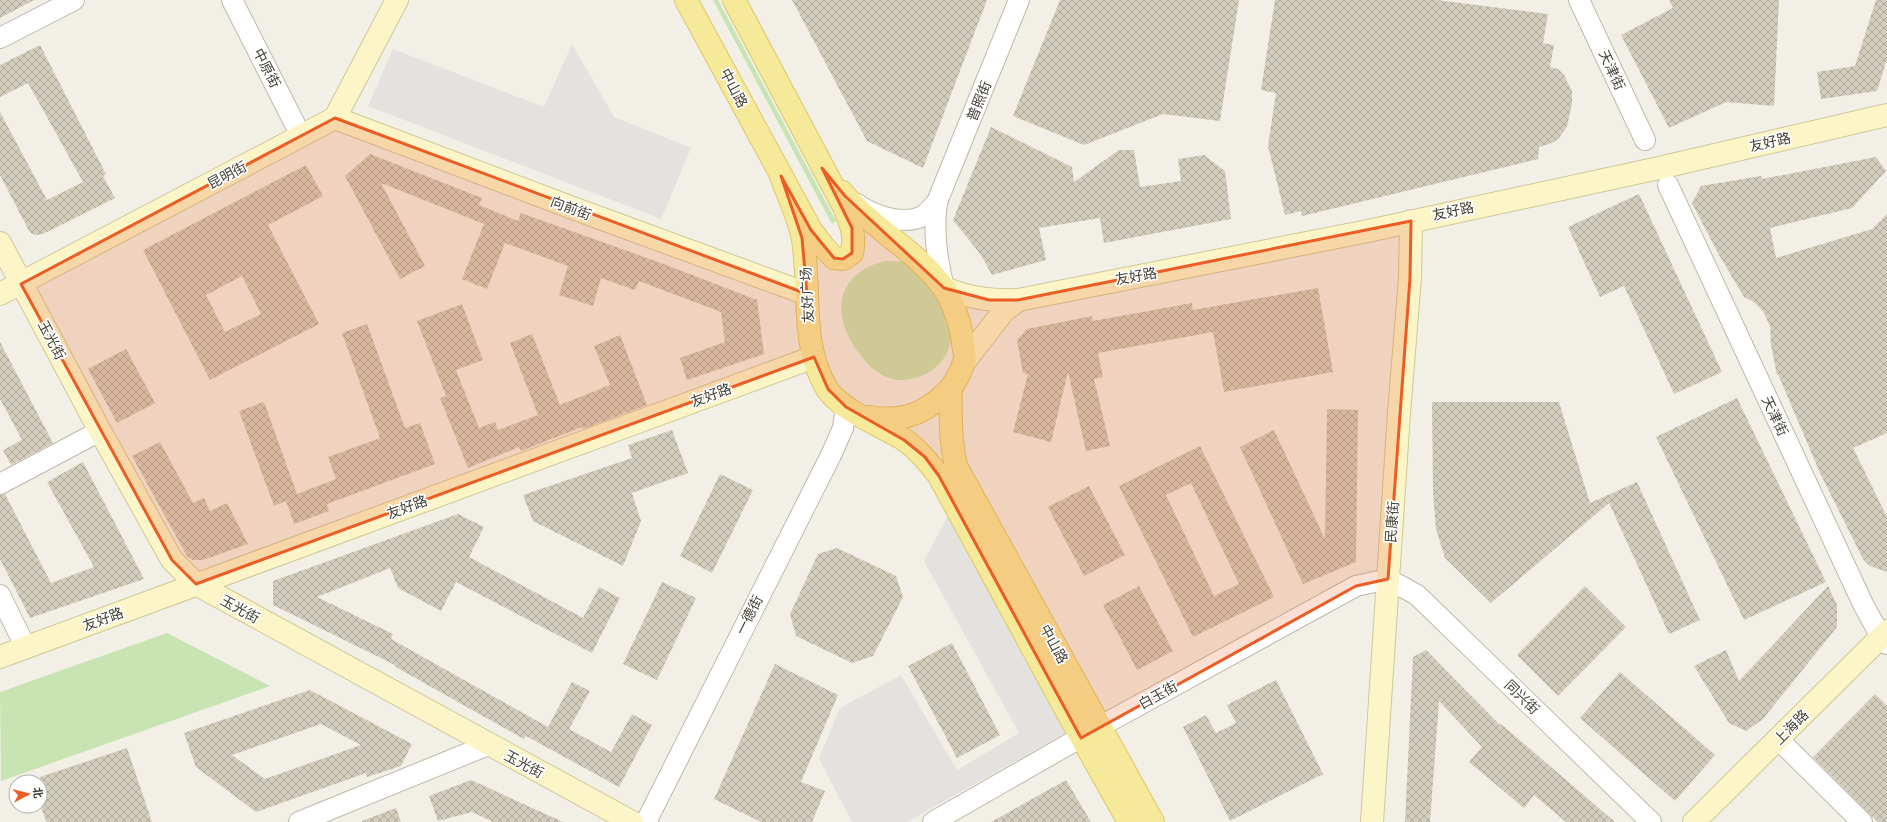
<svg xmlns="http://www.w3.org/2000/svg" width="1887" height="822" font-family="'Space Grotesk','Noto Sans SC',sans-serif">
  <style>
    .green { fill: #c7e4b2 }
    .parking { fill: #e3e2de }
    .building { fill: url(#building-cross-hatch); fill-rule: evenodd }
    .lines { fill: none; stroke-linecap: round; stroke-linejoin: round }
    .street-casing { stroke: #bdb9aa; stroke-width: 22 }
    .secondary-casing { stroke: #cfc899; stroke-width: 24 }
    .primary-casing { stroke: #dbc86b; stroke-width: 24 }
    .street { stroke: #fff; stroke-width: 20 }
    .secondary { stroke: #fbf5c8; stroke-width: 22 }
    .primary { stroke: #f7e99a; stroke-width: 22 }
    .marked { fill: #eb5d25; fill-opacity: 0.2; stroke: #eb5d25; stroke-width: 3; stroke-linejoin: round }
    .labels { text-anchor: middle; stroke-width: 3.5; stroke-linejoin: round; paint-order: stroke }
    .street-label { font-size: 14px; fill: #444136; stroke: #fff }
  </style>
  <defs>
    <pattern id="building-cross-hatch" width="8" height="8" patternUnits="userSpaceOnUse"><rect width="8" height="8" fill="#d3cdbd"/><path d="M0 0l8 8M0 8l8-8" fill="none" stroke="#ada89a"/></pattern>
  </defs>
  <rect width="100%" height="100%" fill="#f2f0e6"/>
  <g class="green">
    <polygon points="713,0 718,0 836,221 832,224"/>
    <path d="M885 261C894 261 904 260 912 266 926 275 934 289 941 304 944 310 950 319 951 326 955 350 939 372 915 378 887 386 868 368 854 346 830 308 840 272 885 261Z"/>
    <polygon points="167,633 270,686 1,781 0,692"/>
  </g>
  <g class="parking">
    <polygon points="572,44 614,117 691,148 661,219 368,106 393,49 544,107"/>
    <polygon points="950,512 1068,732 907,822 852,822 819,759 840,708 901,675 957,770 1019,733 924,561"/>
  </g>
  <g class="building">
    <polygon points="0,0 34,0 0,18"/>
    <polygon points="792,0 987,0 923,168 867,141"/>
    <polygon points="1060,0 1239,0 1220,121 1163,114 1084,145 1013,116"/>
    <polygon points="1275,0 1437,0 1548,14 1543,43 1554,45 1550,67 1558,69 1564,75 1572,91 1572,103 1567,127 1558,139 1552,143 1539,147 1538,159 1302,216 1301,211 1285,215 1268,146 1276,93 1261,90"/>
    <polygon points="1669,0 1779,0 1774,106 1726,102 1669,128 1621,35 1673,8"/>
    <polygon points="1876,0 1887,0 1887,59 1877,91 1821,99 1817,72 1855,66"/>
    <polygon points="40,45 106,174 103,176 115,198 43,234 38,235 32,234 28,229 0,175 0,112 47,200 83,182 28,83 0,97 0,65"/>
    <polygon points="991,127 1072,167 1074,182 1119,150 1134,150 1140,187 1181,181 1178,159 1204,155 1225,171 1231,219 1104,243 1100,218 1039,228 1046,260 992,275 981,255 953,220"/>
    <polygon points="370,154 482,198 479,205 518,221 521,213 661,263 757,300 764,354 687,380 680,358 725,342 721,312 639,281 635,290 601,278 593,306 559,295 568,266 505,243 487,289 462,279 484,224 381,183 425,266 400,279 345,176"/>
    <polygon points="1876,157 1886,171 1852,208 1770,228 1776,258 1872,229 1887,214 1887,433 1853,448 1887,517 1887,572 1870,566 1863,559 1820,473 1778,374 1777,375 1771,345 1770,326 1763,311 1754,302 1744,297 1719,255 1692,203 1701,186 1761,176 1762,179"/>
    <path d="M306 165 323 196 268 225 319 324 210 380 143 250ZM242 276 261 314 225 332 206 295Z"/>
    <polygon points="1639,194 1722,372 1674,394 1624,286 1600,297 1568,227"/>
    <polygon points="1318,288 1333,372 1224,392 1213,332 1098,353 1103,377 1094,379 1110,446 1086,451 1068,372 1051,442 1013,432 1028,374 1023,373 1017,340 1027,329 1092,316 1093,321 1192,303 1193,310"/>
    <polygon points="462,304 483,360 456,370 479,428 495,422 498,430 538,415 510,343 532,334 560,405 610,385 594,346 620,335 647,405 583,429 582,427 521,451 519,447 468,468 440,398 446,396 417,321"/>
    <polygon points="367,324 405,428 420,423 435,464 327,504 329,511 294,524 286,501 274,506 239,411 264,402 297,494 336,479 328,457 380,438 342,333"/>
    <polygon points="0,342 53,443 11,465 3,450 22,440 0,399"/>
    <polygon points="126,349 155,403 117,423 88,369"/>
    <polygon points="1737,398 1826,582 1744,620 1656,437"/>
    <polygon points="1432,402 1559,402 1590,503 1637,482 1700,620 1669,634 1609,503 1491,603 1445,558 1436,529 1433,493"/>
    <polygon points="1327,409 1358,410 1356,562 1303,584 1240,447 1274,430 1325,539"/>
    <polygon points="672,430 688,473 632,493 641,521 623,566 533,521 523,495 632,458 628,445"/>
    <polygon points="160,442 193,503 204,498 210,511 227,503 248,544 203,560 193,560 187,556 132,456"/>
    <path d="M1200 446 1274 597 1193 637 1119 486ZM1191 483 1239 584 1214 596 1166 495Z"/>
    <polygon points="83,462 144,579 30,618 0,559 0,495 5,494 51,583 94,567 47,482"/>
    <polygon points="720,474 753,490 712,573 680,556"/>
    <polygon points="1089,486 1125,555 1084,576 1048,507"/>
    <polygon points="458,514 484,527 469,557 583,618 599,587 620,598 592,653 456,582 441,611 398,588 390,568 317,597 393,634 391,639 548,727 572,682 590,691 569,729 611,752 632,714 652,725 619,787 526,736 524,739 394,666 395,665 273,605 273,581"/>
    <polygon points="837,548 896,576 903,597 873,656 852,663 796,636 790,614 818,554"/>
    <polygon points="662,582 696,598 657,680 623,664"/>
    <polygon points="1139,586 1173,651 1137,670 1103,605"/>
    <polygon points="1585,586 1626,627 1558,696 1517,655"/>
    <polygon points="1828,586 1837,605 1837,627 1763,719 1746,731 1729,723 1694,666 1726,650 1739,681"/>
    <polygon points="952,643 1000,735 957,758 908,666"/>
    <polygon points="1426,650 1500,725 1501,724 1615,822 1566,822 1534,795 1524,808 1469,762 1482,747 1439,701 1430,822 1405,822 1413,657"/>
    <polygon points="775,664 838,695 801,782 825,791 812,822 761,822 714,799"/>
    <polygon points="1620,672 1715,755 1675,801 1580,718"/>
    <polygon points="1276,680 1323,774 1230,821 1183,727 1206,715 1216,733 1236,723 1227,705"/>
    <path d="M310 690 412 744 401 766 367 777 366 773 256 812 196 767 184 733ZM321 724 361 745 265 779 232 755Z"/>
    <polygon points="1875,694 1887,706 1887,822 1878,822 1813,757"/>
    <polygon points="127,748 152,822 46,822 40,803 40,777"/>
    <polygon points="471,780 563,822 493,822 472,812 438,821 429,796"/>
    <polygon points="1066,780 1091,822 991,822"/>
    <polygon points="396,808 401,822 362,822 362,821"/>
  </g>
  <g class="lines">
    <defs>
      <g id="street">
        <polyline points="232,0 301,136"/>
        <polyline points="1579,0 1645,140"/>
        <polyline points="0,38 74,0"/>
        <polyline points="1668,185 1863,604 1881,637 1887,644"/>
        <path d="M857 204C874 216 901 225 921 217 927 214 933 206 937 202"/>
        <path d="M944 288C937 258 933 233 937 202L1019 0"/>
        <polyline points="0,484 100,431"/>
        <polyline points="0,595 26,648"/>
        <polyline points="1778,739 1862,822"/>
        <polyline points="299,822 488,745"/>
        <polyline points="646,822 831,455 843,428 846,407"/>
        <polyline points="933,822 1099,727 1356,586 1388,579 1417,595 1651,822"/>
      </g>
      <g id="secondary">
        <polyline points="335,118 570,207 807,294"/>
        <polyline points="0,243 100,431 172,560 196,584 632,822"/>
        <path d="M944 288C970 298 990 301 1018 300L1368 231 1659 168 1887 115"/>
        <polyline points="0,294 335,118 397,0"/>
        <polyline points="965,361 1003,312 1018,300"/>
        <polyline points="0,657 814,357"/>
        <polyline points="1372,822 1399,413 1410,278 1411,221"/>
        <polyline points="1694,822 1887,631"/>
      </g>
      <g id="primary">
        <path d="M686 0 811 230 823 246 834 258 843 259 852 253C856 235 850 221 843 205L734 0"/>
        <path d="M781 176C788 196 800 220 803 240 811 289 800 345 827 389 842 411 880 425 903 439 918 449 928 462 939 476L1066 710 1129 822"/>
        <path d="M842 192C871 228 916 250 943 287 953 301 962 328 963 344 964 349 966 357 964 362 961 372 954 386 946 393 922 415 902 422 869 417"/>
        <path d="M951 388C950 415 950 440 956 466L1153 822"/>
      </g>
    </defs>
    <use href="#street" class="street-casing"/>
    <use href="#secondary" class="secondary-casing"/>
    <use href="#primary" class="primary-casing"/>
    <use href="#street" class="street"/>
    <use href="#secondary" class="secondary"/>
    <use href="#primary" class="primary"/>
  </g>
  <path class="marked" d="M335 118 807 294 802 238 781 176 811 230 834 258 843 259 852 253V228L822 168 845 196 944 288 989 300H1018L1411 221 1410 278 1388 579 1356 586 1081 738 939 476 925 457 904 440 846 407 828 389 814 357 196 584 172 560 21 284Z"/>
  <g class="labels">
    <g class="street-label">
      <text transform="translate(267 68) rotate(63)" y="5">中原街</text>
      <text transform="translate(1612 70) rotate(65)" y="5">天津街</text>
      <text transform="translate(734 88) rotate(62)" y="5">中山路</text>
      <text transform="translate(979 101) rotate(-68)" y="5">普照街</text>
      <text transform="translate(1770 142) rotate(-13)" y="5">友好路</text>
      <text transform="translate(227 175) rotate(-28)" y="5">昆明街</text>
      <text transform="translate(571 208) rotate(21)" y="5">向前街</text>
      <text transform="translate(1453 211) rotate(-12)" y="5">友好路</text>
      <text transform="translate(1136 276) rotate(-10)" y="5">友好路</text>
      <text transform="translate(807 295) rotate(-93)" y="5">友好广场</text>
      <text transform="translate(52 340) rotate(62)" y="5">玉光街</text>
      <text transform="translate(711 395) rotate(-20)" y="5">友好路</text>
      <text transform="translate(1775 416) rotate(65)" y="5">天津街</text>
      <text transform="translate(407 507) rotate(-20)" y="5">友好路</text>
      <text transform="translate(1392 522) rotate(-86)" y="5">民康街</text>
      <text transform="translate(240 609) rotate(29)" y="5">玉光街</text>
      <text transform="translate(749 615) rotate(-63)" y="5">一德街</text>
      <text transform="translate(103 619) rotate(-20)" y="5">友好路</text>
      <text transform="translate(1054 644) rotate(61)" y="5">中山路</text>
      <text transform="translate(1158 695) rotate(-29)" y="5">白玉街</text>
      <text transform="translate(1522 697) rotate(44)" y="5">同兴街</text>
      <text transform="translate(1791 727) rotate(-45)" y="5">上海路</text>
      <text transform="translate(524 764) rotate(28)" y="5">玉光街</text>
    </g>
  </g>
  <g transform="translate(28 794) rotate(83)"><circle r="19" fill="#ffffff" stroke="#b4b3af"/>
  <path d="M0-3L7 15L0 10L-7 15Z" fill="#eb5d25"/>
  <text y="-6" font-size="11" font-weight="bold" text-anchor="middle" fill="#444136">北</text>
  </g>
</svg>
